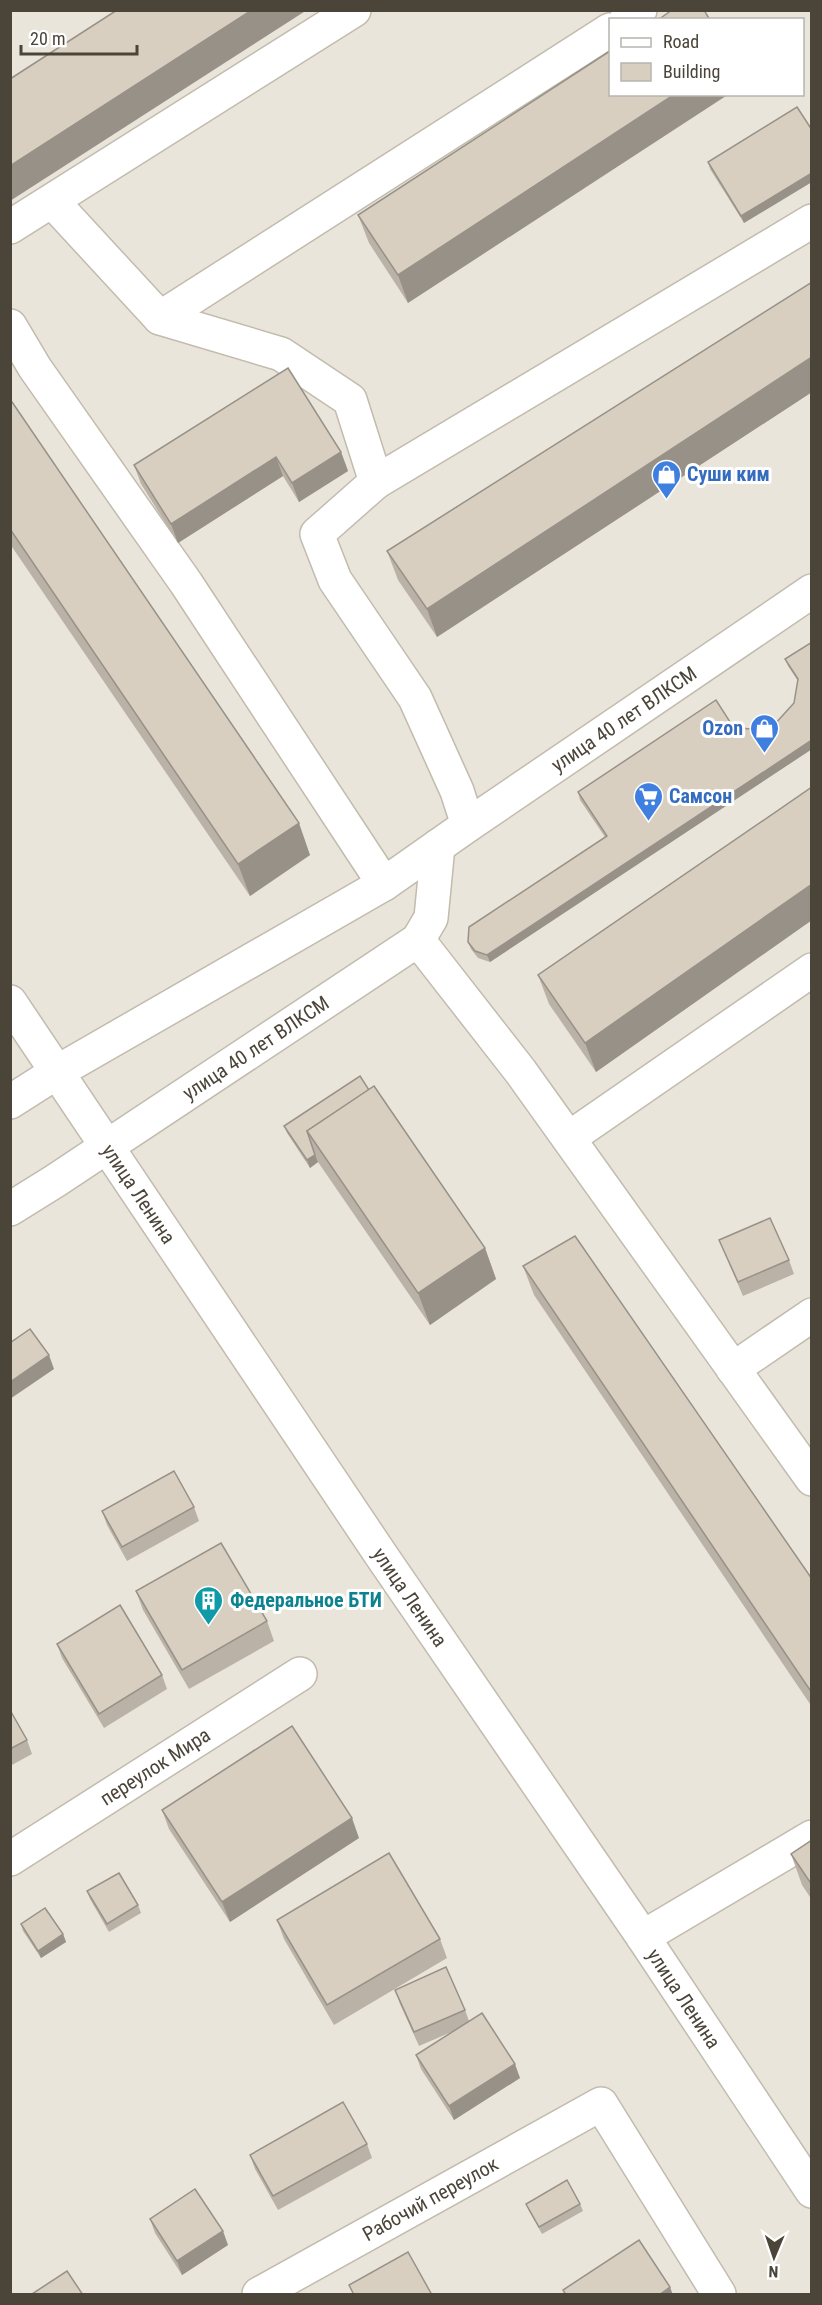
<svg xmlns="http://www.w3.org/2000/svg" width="822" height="2305" font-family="'Roboto Condensed',sans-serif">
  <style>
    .residential { fill: #eae5da; fill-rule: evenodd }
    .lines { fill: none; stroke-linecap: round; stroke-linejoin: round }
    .minor-casing { stroke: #c2bbae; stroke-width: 36 }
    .minor { stroke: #fff; stroke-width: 33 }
    .wall { fill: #bab2a6 }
    .shaded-wall { fill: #979187 }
    .building { fill: #d8cfc1; stroke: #979187; stroke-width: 1.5 }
    .labels { text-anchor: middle; stroke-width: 6; stroke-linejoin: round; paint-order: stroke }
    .shop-label { font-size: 20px; font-weight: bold; fill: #366cbe; stroke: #fff; text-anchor: start }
    .street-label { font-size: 20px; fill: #4b4439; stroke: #fff }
    .culture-label { font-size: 20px; font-weight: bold; fill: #0d838f; stroke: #fff; text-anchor: start }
  </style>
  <rect width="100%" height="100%" fill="#f6f3ec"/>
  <path class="residential" d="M11 11H811V2294H11ZM610 20H802V94H610Z"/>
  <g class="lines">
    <defs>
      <g id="minor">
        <polyline points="626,20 640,10"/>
        <polyline points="52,201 160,318 281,354 350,400 376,482 317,534 335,580 415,698 457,791 468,825"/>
        <polyline points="10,227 354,10"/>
        <polyline points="160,318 610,30"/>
        <polyline points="10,326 35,368 186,583 384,884"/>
        <polyline points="376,482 812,221"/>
        <polyline points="418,940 521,1072 812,1479"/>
        <path id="s1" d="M10 1002 381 1555 643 1937 812 2191"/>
        <path id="s2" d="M10 1102 57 1072 384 884 468 825 812 591"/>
        <polyline points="569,1138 812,970"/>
        <path id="s3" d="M10 1209 55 1181 418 940 431 918 438 846"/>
        <polyline points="733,1369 812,1315"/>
        <path id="s4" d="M10 1859 300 1674"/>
        <polyline points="643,1937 812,1837"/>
        <path id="s5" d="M259 2294 601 2104 719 2294"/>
      </g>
    </defs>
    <use href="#minor" class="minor-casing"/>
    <use href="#minor" class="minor"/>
  </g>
  <g class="wall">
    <polygon points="610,51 408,303 369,243 358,215"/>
    <polygon points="797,107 744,223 710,169 708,162"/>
    <polygon points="812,282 812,392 437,637 398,580 387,551"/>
    <polygon points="10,399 310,855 250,896 10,544"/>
    <polygon points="341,452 348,471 299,502 283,476 178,543 141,484 134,465"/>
    <polygon points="812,642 812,749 490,962 478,958 471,949 468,942 605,837 580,800 578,792 730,722 747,729 774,725 794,703 798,681 788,666 785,659"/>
    <polygon points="812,787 812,920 596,1072 549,1004 538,975"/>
    <polygon points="369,1090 485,1248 496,1279 430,1325 318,1162 310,1168 287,1133 284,1126"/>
    <polygon points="719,1240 789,1260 794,1274 743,1296"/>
    <polygon points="523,1266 812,1579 812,1707 534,1295"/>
    <polygon points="194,1507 199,1521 127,1561 107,1525 102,1511"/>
    <polygon points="136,1591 267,1621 274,1641 189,1689 143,1610"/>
    <polygon points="57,1644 162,1675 167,1689 104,1728 62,1658"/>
    <polygon points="10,1710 27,1740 32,1754 10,1766"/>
    <polygon points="162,1810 359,1838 230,1922 169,1829"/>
    <polygon points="812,1840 812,1900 802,1885 791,1854"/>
    <polygon points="87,1891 138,1905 141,1913 109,1932 90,1899"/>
    <polygon points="277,1920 440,1939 447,1958 334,2025 284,1939"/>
    <polygon points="21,1924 63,1934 66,1942 41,1958 23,1931"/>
    <polygon points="395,1990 465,2010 469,2021 520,2078 454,2120 421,2069 416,2055 456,2030 419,2046 400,2004"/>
    <polygon points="367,2144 372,2158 278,2210 255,2169 250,2155"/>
    <polygon points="526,2204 580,2204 583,2211 542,2234 529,2211"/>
    <polygon points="150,2219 228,2245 182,2275 155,2233"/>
  </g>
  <g class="shaded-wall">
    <polygon points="252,10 307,10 10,201 10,166"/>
    <polygon points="675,94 729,94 408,303 398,275"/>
    <polygon points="812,173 812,182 744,223 741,216"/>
    <polygon points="812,357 812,392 437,637 427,609"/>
    <polygon points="341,452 348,471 299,502 292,483"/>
    <polygon points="276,457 283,476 178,543 171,524"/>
    <polygon points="812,740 812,749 490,962 487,955"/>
    <polygon points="299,823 310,855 250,896 238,864"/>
    <polygon points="812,884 812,920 596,1072 585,1043"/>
    <polygon points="315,1155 318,1162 310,1168 307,1160"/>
    <polygon points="485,1248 496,1279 430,1325 418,1293"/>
    <polygon points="49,1355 54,1369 10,1399 10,1382"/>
    <polygon points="352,1818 359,1838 230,1922 222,1902"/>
    <polygon points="63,1934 66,1942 41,1958 38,1951"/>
    <polygon points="515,2064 520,2078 454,2120 449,2106"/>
    <polygon points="223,2231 228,2245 182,2275 177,2261"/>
    <polygon points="670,2287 673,2295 659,2295"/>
  </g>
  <g class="building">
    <polygon points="117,10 252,10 10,166 10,79"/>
    <polygon points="672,10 704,10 710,20 658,20"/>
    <polygon points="610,51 610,94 675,94 398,275 358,215"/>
    <polygon points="797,107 812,130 812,173 741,216 708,162"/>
    <polygon points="812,282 812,357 427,609 387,551"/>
    <polygon points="288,368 341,452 292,483 276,457 171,524 134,465"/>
    <polygon points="10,399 299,823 238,864 10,529"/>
    <polygon points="812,642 812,740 487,955 475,951 468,942 469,927 607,836 578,792 716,700 730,722 747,729 774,725 794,703 798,679 785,659"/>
    <polygon points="812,787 812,884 585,1043 538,975"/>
    <polygon points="360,1076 369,1090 307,1131 315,1155 307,1160 284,1126"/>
    <polygon points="374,1086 485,1248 418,1293 307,1131"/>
    <polygon points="770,1218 789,1260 738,1282 719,1240"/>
    <polygon points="575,1236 812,1579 812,1693 523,1266"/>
    <polygon points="30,1329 49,1355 10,1382 10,1343"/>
    <polygon points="174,1471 194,1507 122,1547 102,1511"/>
    <polygon points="221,1543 267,1621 182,1670 136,1591"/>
    <polygon points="120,1605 162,1675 99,1714 57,1644"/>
    <polygon points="10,1710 27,1740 10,1749"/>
    <polygon points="292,1726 352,1818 222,1902 162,1810"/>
    <polygon points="812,1840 812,1885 791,1854"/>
    <polygon points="389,1853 440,1939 327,2005 277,1920"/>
    <polygon points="119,1873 138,1905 107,1924 87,1891"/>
    <polygon points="45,1908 63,1934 38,1951 21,1924"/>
    <polygon points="446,1967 465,2010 414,2032 395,1990"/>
    <polygon points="482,2013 515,2064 449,2106 416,2055"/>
    <polygon points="343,2102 367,2144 273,2196 250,2155"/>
    <polygon points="567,2180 580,2204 539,2227 526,2204"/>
    <polygon points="195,2189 223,2231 177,2261 150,2219"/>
    <polygon points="639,2240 670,2287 659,2295 566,2295 563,2290"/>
    <polygon points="408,2252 432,2295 354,2295 349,2285"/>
    <polygon points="67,2271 83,2295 32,2295 32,2294"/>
  </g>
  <defs>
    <symbol id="shop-pin" viewBox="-11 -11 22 30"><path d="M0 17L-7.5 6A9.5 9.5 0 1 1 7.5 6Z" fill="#3f7fe0" stroke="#fff"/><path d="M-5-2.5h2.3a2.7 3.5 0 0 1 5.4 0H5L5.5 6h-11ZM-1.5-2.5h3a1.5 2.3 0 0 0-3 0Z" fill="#fff"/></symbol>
    <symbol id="supermarket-pin" viewBox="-11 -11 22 30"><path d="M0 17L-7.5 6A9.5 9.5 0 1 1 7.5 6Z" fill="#3f7fe0" stroke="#fff"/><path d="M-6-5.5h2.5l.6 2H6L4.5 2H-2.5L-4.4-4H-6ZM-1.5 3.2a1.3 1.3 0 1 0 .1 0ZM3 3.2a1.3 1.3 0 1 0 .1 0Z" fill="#fff"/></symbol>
    <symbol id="building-pin" viewBox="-11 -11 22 30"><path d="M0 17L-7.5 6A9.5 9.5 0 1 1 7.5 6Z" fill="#0f9aa8" stroke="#fff"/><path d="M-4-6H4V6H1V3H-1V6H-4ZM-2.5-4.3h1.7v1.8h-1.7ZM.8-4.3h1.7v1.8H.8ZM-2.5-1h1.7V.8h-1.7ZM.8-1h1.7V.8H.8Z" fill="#fff"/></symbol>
  </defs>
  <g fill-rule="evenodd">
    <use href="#shop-pin" x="650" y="458" width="33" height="45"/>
    <use href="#shop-pin" x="748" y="712" width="33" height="45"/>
    <use href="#supermarket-pin" x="632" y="780" width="33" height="45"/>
    <use href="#building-pin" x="192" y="1584" width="33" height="45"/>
  </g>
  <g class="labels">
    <g class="shop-label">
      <text x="687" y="481">Суши ким</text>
      <text x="743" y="735" text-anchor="end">Ozon</text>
      <text x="669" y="803">Самсон</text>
    </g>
    <g class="street-label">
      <text dy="7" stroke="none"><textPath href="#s2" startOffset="724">улица 40 лет ВЛКСМ</textPath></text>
      <text dy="7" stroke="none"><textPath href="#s3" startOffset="294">улица 40 лет ВЛКСМ</textPath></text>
      <text dy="7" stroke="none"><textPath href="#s1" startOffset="231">улица Ленина</textPath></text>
      <text dy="7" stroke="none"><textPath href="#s1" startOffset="717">улица Ленина</textPath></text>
      <text dy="7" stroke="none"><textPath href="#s4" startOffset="172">переулок Мира</textPath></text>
      <text dy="7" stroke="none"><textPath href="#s1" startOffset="1203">улица Ленина</textPath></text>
      <text dy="7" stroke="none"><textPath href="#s5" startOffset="196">Рабочий переулок</textPath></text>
    </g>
    <g class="culture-label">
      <text x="230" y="1607">Федеральное БТИ</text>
    </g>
  </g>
  <rect width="822" height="2305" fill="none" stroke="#4b4439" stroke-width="24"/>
  <rect x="609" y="18" width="195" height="78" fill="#ffffff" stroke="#b7b4b0" stroke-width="1.5"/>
  <rect x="621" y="38" width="30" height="9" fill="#ffffff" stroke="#b7b4b0" stroke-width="1.5"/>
  <text x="663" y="48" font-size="18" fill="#4b4439">Road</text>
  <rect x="621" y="63" width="30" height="18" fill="#d8cfc1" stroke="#b7b4b0" stroke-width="1.5"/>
  <text x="663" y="78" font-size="18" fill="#4b4439">Building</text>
  <g transform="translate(774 2257) rotate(182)" stroke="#ffffff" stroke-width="4.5" paint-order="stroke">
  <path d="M0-4.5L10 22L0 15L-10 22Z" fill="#4b4439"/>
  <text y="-9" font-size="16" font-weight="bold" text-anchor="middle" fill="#4b4439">N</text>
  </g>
  <path d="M21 45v9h116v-9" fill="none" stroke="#4b4439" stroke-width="3"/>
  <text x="30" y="45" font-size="18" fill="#4b4439" stroke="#ffffff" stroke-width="4.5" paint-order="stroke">20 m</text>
</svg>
